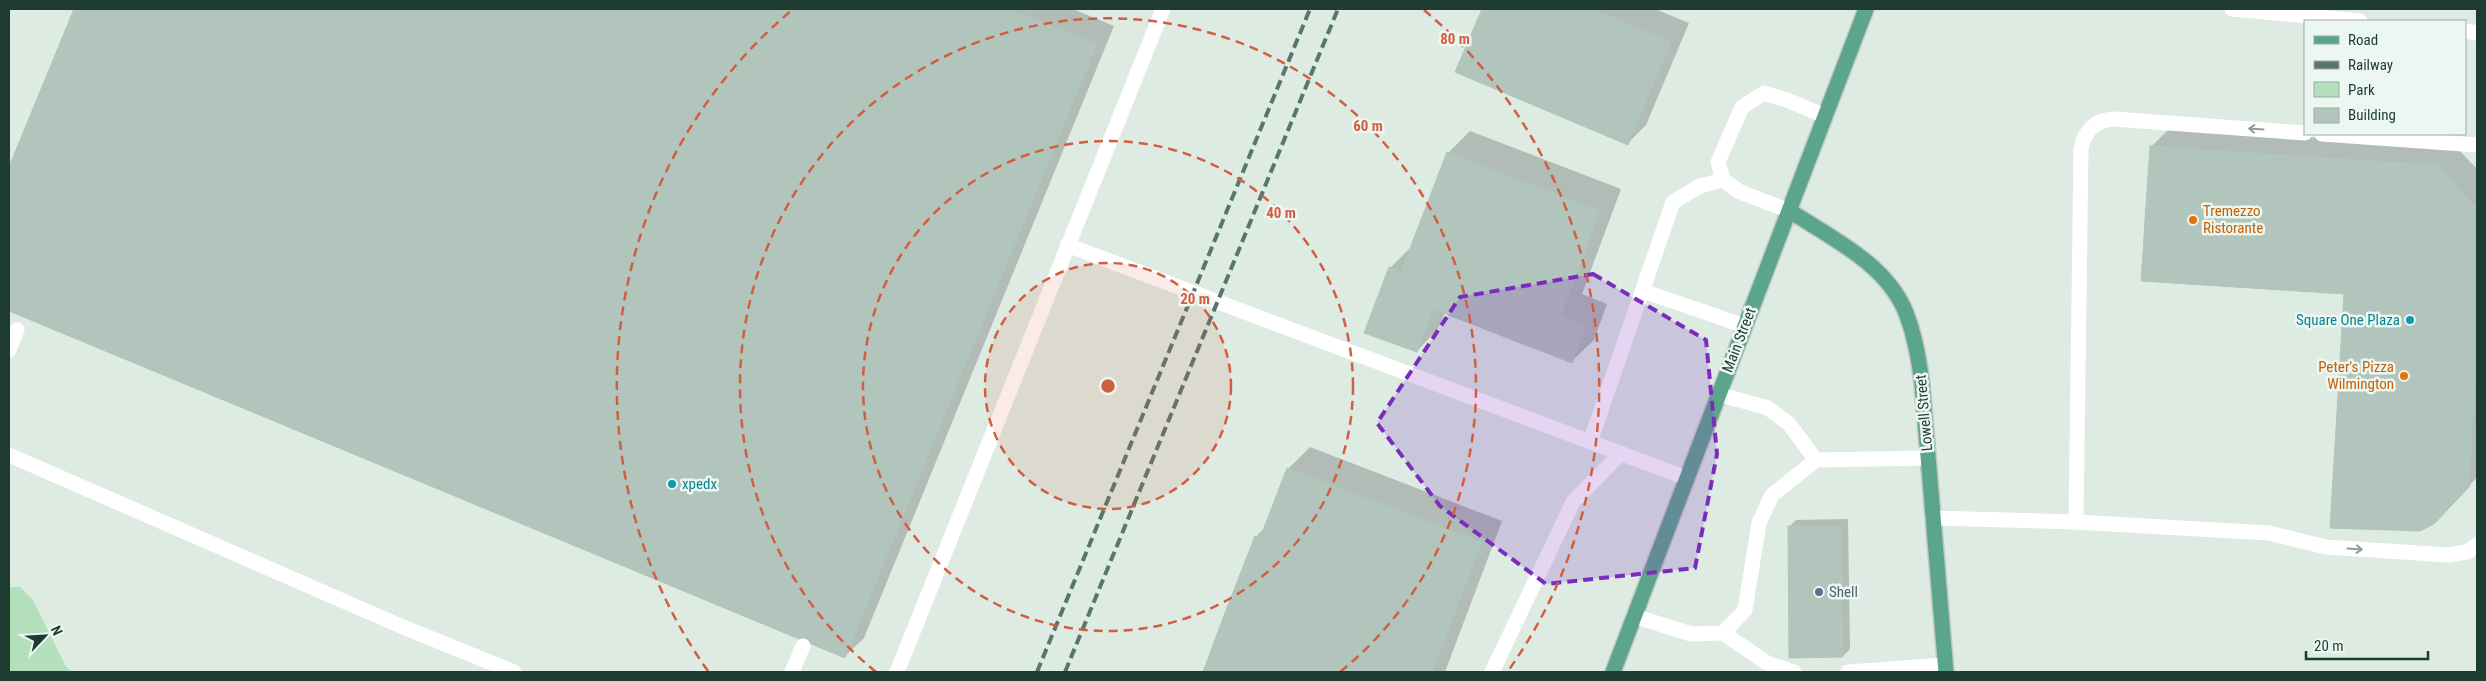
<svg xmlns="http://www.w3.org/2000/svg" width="2486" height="681" font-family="'Roboto Condensed',sans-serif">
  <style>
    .green { fill: #b3dfbb }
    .shadow { fill: #0003 }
    .building { fill: #b2c5bc; stroke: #afc5ba }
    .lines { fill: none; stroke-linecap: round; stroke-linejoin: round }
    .major-casing { stroke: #c0c8c5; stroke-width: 18 }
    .minor { stroke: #fff; stroke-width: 15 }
    .major { stroke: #5ca58d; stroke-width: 15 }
    .rail { stroke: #57776c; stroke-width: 4; stroke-dasharray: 10 5; stroke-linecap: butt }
    .oneway { stroke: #8e9d98 }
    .marked { fill: #7b2cbf; fill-opacity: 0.2; stroke: #7b2cbf; stroke-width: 4; stroke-dasharray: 10 6; stroke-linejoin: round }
    .ring { fill: none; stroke: #d25e42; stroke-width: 2.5; stroke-dasharray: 9 6 }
    .food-dot { fill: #e8710a; stroke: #edf7f1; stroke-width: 2 }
    .culture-dot { fill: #0f9aa8; stroke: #edf7f1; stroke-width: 2 }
    .service-dot { fill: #5c6f8a; stroke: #edf7f1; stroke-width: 2 }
    .labels { text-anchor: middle; stroke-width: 5; stroke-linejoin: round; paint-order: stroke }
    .food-label { font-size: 15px; fill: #c56008; stroke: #edf7f1; text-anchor: start }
    .culture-label { font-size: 15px; fill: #0d838f; stroke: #edf7f1; text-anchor: end }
    .street-label { font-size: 15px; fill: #1d3b31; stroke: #edf7f1 }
    .service-label { font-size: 15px; fill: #4e5e75; stroke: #edf7f1; text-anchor: start }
    .centre { fill: #d25e42; stroke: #edf7f1; stroke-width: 2.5 }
    .ring-label { font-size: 15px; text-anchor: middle; font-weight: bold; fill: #d25e42; stroke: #edf7f1; stroke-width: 5; stroke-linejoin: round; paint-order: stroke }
  </style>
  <rect width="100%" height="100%" fill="#ddebe3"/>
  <polygon class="green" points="9,587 20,587 33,600 65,665 71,672 9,672"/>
  <g class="shadow">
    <polygon points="75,9 1073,9 1114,26 864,638 845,656 9,310 9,171"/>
    <polygon points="1483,9 1655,9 1689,23 1646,125 1628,143 1457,71"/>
    <polygon points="2170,128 2456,147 2477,169 2477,477 2453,504 2346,293 2151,147"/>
    <polygon points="1470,131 1621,189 1582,294 1607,304 1594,340 1572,361 1445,313 1438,329 1417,351 1390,268 1413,245 1448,153"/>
    <polygon points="1310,447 1502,521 1445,672 1205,672 1256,537 1266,526 1288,469"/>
    <polygon points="1848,519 1850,649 1843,656 1789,527 1796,520"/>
  </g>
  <g class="building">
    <polygon points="74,9 1010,9 1097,44 845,658 9,311 9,167"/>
    <polygon points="1482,9 1593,9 1671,42 1628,145 1455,72"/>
    <polygon points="2150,146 2437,165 2477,208 2477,347 2469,487 2434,524 2420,531 2330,528 2344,294 2141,281"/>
    <polygon points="1447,152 1600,211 1561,316 1586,326 1572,363 1433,309 1417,352 1364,333 1389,267 1401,272"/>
    <polygon points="1287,468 1482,542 1432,672 1380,672 1225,613 1255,536 1260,538"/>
    <polygon points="1788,526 1842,526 1843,657 1789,658"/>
    <polygon points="1225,613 1380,672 1203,672"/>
  </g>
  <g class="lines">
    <defs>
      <g id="major">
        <path d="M1790 211C1831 238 1887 264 1906 313 1915 336 1919 359 1922 384L1946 672"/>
        <polyline points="1613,672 1866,9"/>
      </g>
    </defs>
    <use href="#major" class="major-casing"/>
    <g class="minor">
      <polyline points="2232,9 2360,21"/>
      <polyline points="2465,31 2477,33"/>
      <polyline points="2322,134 2477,145"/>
      <polyline points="1790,211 1740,192 1723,180 1718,162 1742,107 1764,93 1787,100 1825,116"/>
      <polyline points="1067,245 1686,478"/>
      <polyline points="1643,291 1745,326"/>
      <polyline points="9,350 17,330"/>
      <polyline points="1718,394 1768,408 1789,424 1816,460"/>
      <polyline points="1590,442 1673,202 1700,186 1723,180"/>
      <polyline points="9,455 403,627 514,672"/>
      <polyline points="1933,518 2076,522 2269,533 2326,547 2448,555 2467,552 2477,545"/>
      <path d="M2076 522 2081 149C2084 131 2095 120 2114 119L2305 133"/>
      <polyline points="1634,616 1691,634 1723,633 1745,610 1759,523 1772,495 1816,460 1928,458"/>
      <polyline points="1723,633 1767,663 1794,672"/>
      <polyline points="792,672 803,646"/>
      <polyline points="897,672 1163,9"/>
      <polyline points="1492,672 1573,502 1621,453"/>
      <polyline points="1848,672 1945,665"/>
    </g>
    <use href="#major" class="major"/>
    <g class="rail">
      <polyline points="1037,672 1310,9"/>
      <polyline points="1065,672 1338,9"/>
    </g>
  </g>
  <defs><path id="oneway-shaft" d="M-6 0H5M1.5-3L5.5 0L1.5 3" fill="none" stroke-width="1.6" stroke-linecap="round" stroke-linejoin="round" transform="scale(1.25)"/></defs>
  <g class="oneway">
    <use href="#oneway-shaft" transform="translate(2256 129) rotate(-176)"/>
    <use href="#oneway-shaft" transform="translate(2355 549) rotate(4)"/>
  </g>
  <path class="marked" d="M1593 274 1706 340 1717 454 1695 568 1546 584 1440 506 1377 423 1460 297Z"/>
  <circle cx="1108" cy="386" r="123" fill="#d25e42" fill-opacity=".12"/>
  <g class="ring">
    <circle cx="1108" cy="386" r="123"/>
    <circle cx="1108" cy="386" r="245"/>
    <path d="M876 672A368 368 0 1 1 1340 672"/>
    <path d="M708 671A491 491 0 0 1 792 10M1424 10A491 491 0 0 1 1508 671"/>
  </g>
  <g class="food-dot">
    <circle cx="2193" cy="220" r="5"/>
    <circle cx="2404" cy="376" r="5"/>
  </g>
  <g class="culture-dot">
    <circle cx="2410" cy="320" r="5"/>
    <circle cx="672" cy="484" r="5"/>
  </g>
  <circle class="service-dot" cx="1819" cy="592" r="5"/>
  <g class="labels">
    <g class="food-label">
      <text x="2203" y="216">Tremezzo<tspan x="2203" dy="17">Ristorante</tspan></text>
      <text x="2394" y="372" text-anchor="end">Peter's Pizza<tspan x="2394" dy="17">Wilmington</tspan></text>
    </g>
    <g class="culture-label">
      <text x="2400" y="325">Square One Plaza</text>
      <text x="682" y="489" text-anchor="start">xpedx</text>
    </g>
    <g class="street-label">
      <text transform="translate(1739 340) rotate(-69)" y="5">Main Street</text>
      <text transform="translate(1924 413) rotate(-95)" y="5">Lowell Street</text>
    </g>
    <g class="service-label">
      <text x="1829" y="597">Shell</text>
    </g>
  </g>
  <circle cx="1108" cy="386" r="8" class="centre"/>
  <g class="ring-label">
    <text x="1455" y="44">80 m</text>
    <text x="1368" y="131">60 m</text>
    <text x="1281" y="218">40 m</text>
    <text x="1195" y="304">20 m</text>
  </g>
  <rect width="2486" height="681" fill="none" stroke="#1d3b31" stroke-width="20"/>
  <rect x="2304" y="20" width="162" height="115" fill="#edf7f1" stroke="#9aaca4"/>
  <rect x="2314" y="36" width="25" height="8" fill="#5ca58d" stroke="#9aaca4"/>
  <text x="2348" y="45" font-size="15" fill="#1d3b31">Road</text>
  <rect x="2314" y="61" width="25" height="8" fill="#57776c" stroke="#9aaca4"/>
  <text x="2348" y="70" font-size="15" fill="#1d3b31">Railway</text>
  <rect x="2314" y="82" width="25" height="15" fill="#b3dfbb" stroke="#9aaca4"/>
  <text x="2348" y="95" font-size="15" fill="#1d3b31">Park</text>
  <rect x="2314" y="108" width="25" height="15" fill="#b2c5bc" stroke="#9aaca4"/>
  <text x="2348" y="120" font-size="15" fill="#1d3b31">Building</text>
  <g transform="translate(45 636) rotate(65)" stroke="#edf7f1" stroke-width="4" paint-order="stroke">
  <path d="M0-4L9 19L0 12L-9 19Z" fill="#1d3b31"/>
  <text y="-8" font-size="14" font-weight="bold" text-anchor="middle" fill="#1d3b31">N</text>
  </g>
  <path d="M2306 651v8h122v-8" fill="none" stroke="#1d3b31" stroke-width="2.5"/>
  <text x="2314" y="651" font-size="15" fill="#1d3b31" stroke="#edf7f1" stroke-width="4" paint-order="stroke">20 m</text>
</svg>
